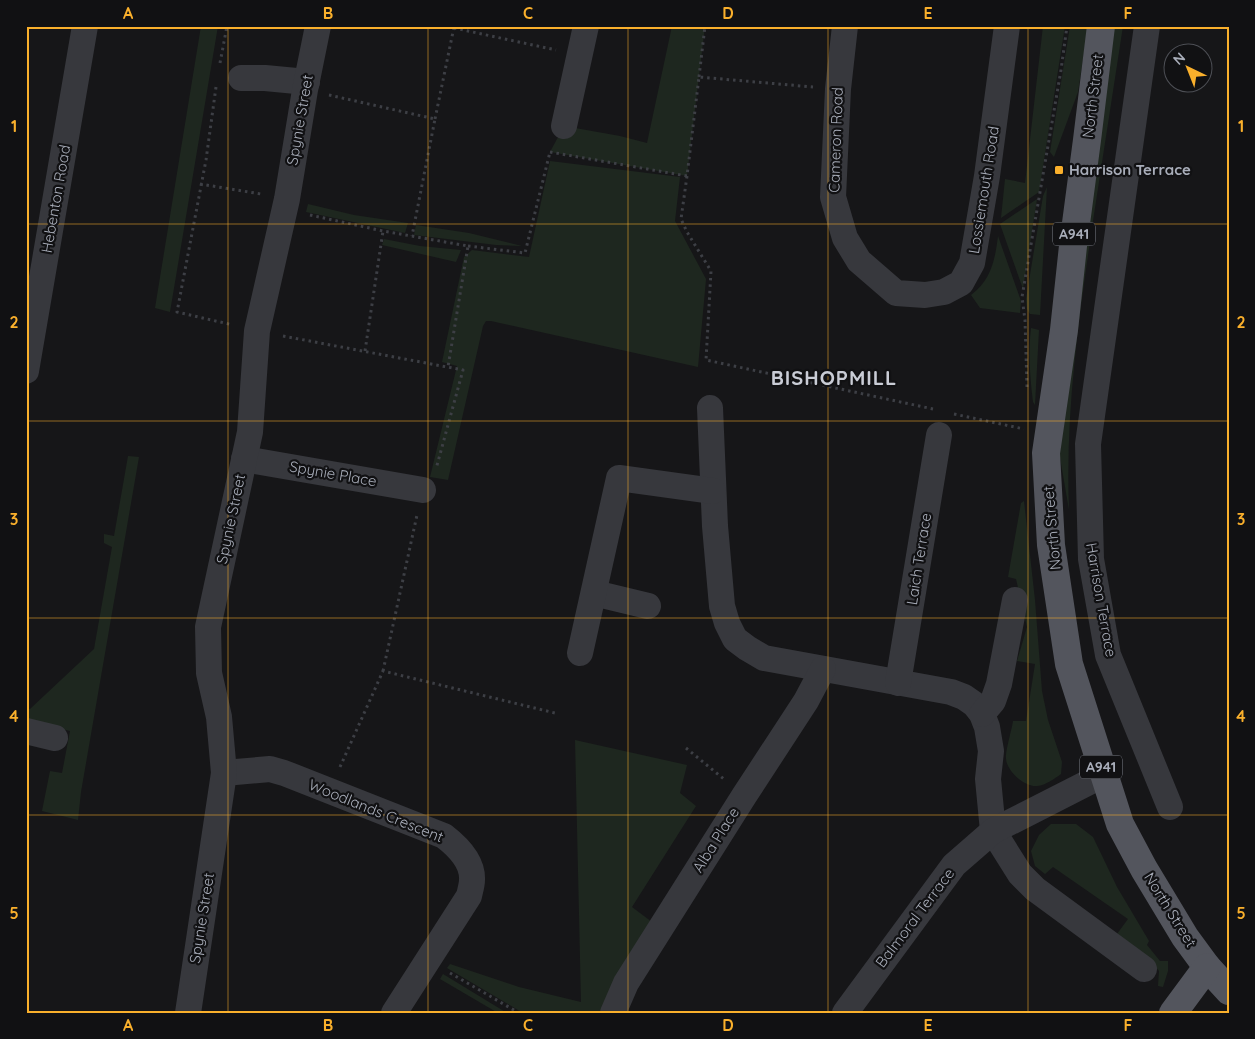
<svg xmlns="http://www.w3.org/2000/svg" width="1255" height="1039" font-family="Quicksand,sans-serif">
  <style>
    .green { fill: #1e271f }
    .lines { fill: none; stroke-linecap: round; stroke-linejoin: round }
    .path { stroke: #3d3f45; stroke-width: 3; stroke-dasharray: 2.5 4; stroke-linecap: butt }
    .minor { stroke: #37383d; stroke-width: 26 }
    .major { stroke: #53555d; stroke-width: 28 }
    .grid { fill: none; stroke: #fab02c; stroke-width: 1; stroke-opacity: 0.55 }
    .poi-dot { fill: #fab02c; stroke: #111113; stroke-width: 2 }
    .labels { text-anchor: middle; stroke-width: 4.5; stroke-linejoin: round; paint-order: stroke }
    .shield { fill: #111113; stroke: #7b7e87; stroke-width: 1 }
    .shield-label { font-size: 14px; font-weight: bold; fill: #a8adb9 }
    .street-label { font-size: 15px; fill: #a8adb9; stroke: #111113 }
    .poi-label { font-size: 15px; font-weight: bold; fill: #a8adb9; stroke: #111113; text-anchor: start }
    .district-label { font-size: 20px; font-weight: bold; letter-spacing: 1px; fill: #c9ccd5; stroke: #111113 }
    .neatline { fill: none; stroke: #fab02c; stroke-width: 2 }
    .grid-label { font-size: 16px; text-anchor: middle; font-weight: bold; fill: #fab02c }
  </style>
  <rect width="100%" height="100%" fill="#161618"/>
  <g class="green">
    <polygon points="201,26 218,26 170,312 155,308"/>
    <polygon points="672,26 705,26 687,176 550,152 564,126 620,136 647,143"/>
    <polygon points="1043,26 1065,26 1039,192 1001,218 1005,179 1025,183"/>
    <polygon points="1070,26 1088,26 1078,92 1054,157 1050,152"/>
    <path d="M1107 26H1123C1113 91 1103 156 1093 221 1079 316 1065 413 1069 510L1058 446Z"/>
    <polygon points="550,161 680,177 675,221 706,279 698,367 491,321 486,321 483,326 448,480 430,477 457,366 442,362 464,257 472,250 529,257"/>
    <polygon points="1047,187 1040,315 1030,314 1027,309 1026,299 1043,196"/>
    <polygon points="1037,199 1023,289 1000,224"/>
    <polygon points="308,204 354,215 408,223 405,233 306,212"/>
    <polygon points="416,225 469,233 522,246 496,245 414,235"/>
    <path d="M998 236 1021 301 1020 313 980 308 971 295C991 280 995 260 998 236Z"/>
    <polygon points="384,239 420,246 461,250 456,262 382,245"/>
    <path d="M1031 328 1039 330 1035 405 1033 402C1030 378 1028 352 1031 328Z"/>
    <polygon points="128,456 139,457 81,792 78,820 42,811 50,771 62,773 70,731 26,720 26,708 30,709 94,649 112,547 104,543 104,534 114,536"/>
    <path d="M1024 501 1035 600 1042 691 1048 720 1062 762 1061 774C1054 779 1046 785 1037 786 1024 787 1007 771 1006 759 1005 752 1012 729 1013 721H1026L1035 664 1017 661 1027 627 1016 579 1008 577 1021 503Z"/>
    <polygon points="575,740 687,765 680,793 696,806 632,907 652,922 609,1013 523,1013 447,968 450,964 519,987 581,1002"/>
    <polygon points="1051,824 1076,824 1093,837 1117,887 1149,941 1147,945 1160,961 1168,961 1168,971 1163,987 1158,986 1159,971 1149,959 1117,934 1128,919 1053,867 1045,874 1035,866 1031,851 1039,835"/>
    <polygon points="443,974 507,1013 498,1013 440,979"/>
  </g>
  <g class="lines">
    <g class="path">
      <polyline points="454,28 556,50"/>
      <polyline points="220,63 227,26"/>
      <polyline points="699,77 705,26"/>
      <polyline points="216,87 206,160 177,312 233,325"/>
      <polyline points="329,95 435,119 412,236"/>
      <polyline points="435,119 454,27"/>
      <polyline points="550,152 687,176 699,77 813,87"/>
      <polyline points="687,176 681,219 687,232 711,271 706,360 933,409"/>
      <polyline points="200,184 261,194"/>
      <polyline points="310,215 383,231 468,246 448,367"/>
      <polyline points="468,246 525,253 550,152"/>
      <polyline points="283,336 463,370 436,469"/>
      <polyline points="365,351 383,231"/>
      <polyline points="1027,387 1025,320 1022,297 1061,70 1067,26"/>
      <polyline points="954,414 1024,429"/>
      <polyline points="383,671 417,515"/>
      <polyline points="686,748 725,780"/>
      <polyline points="340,767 383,671 555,713"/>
      <polyline points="450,973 519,1013"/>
    </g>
    <g class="minor">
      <polyline points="845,26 838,89 833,197 845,238 859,261 896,293 925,295 944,292 961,283 972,263 987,176 1007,26"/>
      <polyline points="1147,26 1088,444 1091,559 1108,655 1170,807"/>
      <polyline points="241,78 265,78 307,82"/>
      <polyline points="564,126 586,26"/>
      <polyline points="26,371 85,26"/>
      <polyline points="710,408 715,526 722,606 727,623 735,639 747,648 764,658 951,692 964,697 974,704 982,714 987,727 991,751 988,779 993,831 1020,874 1035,889 1144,969"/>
      <polyline points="244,459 423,490"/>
      <polyline points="594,593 648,606"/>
      <polyline points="580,653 619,478 713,491"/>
      <polyline points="898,683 939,435"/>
      <polyline points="982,714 993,701 999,684 1015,600"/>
      <polyline points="26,731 55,738"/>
      <path d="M224 773 270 769 284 773 444 836C457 846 473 862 472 880 472 885 470 891 469 896L394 1013"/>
      <polyline points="188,1013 224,773 219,717 209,673 208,627 250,432 257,331 287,199 305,90 318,26"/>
      <polyline points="613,1013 626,983 744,796 806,701 823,669"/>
      <polyline points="845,1013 954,865 993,831 1103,775"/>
    </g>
    <g class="major">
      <polyline points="1101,26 1087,140 1073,246 1064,330 1046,453 1051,545 1069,664 1120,824 1144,869 1185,937 1207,967 1229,991"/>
      <polyline points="1173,1013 1207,967"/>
    </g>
  </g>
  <path class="grid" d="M228 26V1013M428 26V1013M628 26V1013M828 26V1013M1028 26V1013M26 224H1229M26 421H1229M26 618H1229M26 815H1229"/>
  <rect class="poi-dot" x="1054" y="165" width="10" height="10" rx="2.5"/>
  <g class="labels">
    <g class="shield">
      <rect x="1053" y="222.5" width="42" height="23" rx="4"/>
      <rect x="1080" y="755.5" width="42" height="23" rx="4"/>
    </g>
    <g class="shield-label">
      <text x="1074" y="239">A941</text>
      <text x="1101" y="772">A941</text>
    </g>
    <g class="street-label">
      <text transform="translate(1093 96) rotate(-83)" y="5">North Street</text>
      <text transform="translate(300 120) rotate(-80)" y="5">Spynie Street</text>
      <text transform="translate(836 140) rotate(-88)" y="5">Cameron Road</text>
      <text transform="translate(984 190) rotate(-81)" y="5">Lossiemouth Road</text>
      <text transform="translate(56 199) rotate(-80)" y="5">Hebenton Road</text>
      <text transform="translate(333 474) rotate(10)" y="5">Spynie Place</text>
      <text transform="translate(231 519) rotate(-78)" y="5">Spynie Street</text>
      <text transform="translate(1052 528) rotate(-95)" y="5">North Street</text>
      <text transform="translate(919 559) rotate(-81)" y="5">Laich Terrace</text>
      <text transform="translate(1101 600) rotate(80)" y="5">Harrison Terrace</text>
      <text transform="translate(376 811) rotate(22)" y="5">Woodlands Crescent</text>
      <text transform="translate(716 840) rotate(-58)" y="5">Alba Place</text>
      <text transform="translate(1170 910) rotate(58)" y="5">North Street</text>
      <text transform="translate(202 918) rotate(-81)" y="5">Spynie Street</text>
      <text transform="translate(915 918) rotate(-53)" y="5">Balmoral Terrace</text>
    </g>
    <g class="poi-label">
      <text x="1069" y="175">Harrison Terrace</text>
    </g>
    <g class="district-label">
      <text x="834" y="385">BISHOPMILL</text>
    </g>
  </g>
  <rect width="1255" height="1039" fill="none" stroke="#111113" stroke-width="55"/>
  <g transform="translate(1188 68) rotate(317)"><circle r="24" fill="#111113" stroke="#4d4f55"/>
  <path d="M0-4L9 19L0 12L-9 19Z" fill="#fab02c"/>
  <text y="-8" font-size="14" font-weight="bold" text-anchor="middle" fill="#a8adb9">N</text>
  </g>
  <rect x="28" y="28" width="1200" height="984" class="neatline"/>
  <g class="grid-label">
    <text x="128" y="19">A</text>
    <text x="328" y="19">B</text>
    <text x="528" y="19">C</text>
    <text x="728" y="19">D</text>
    <text x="928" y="19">E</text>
    <text x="1128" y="19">F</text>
    <text x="14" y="132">1</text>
    <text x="1241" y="132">1</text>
    <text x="14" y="328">2</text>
    <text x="1241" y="328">2</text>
    <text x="14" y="525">3</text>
    <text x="1241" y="525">3</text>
    <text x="14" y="722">4</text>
    <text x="1241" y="722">4</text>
    <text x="14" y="919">5</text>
    <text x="1241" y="919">5</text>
    <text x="128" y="1031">A</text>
    <text x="328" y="1031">B</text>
    <text x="528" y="1031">C</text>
    <text x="728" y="1031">D</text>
    <text x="928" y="1031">E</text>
    <text x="1128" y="1031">F</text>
  </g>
</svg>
